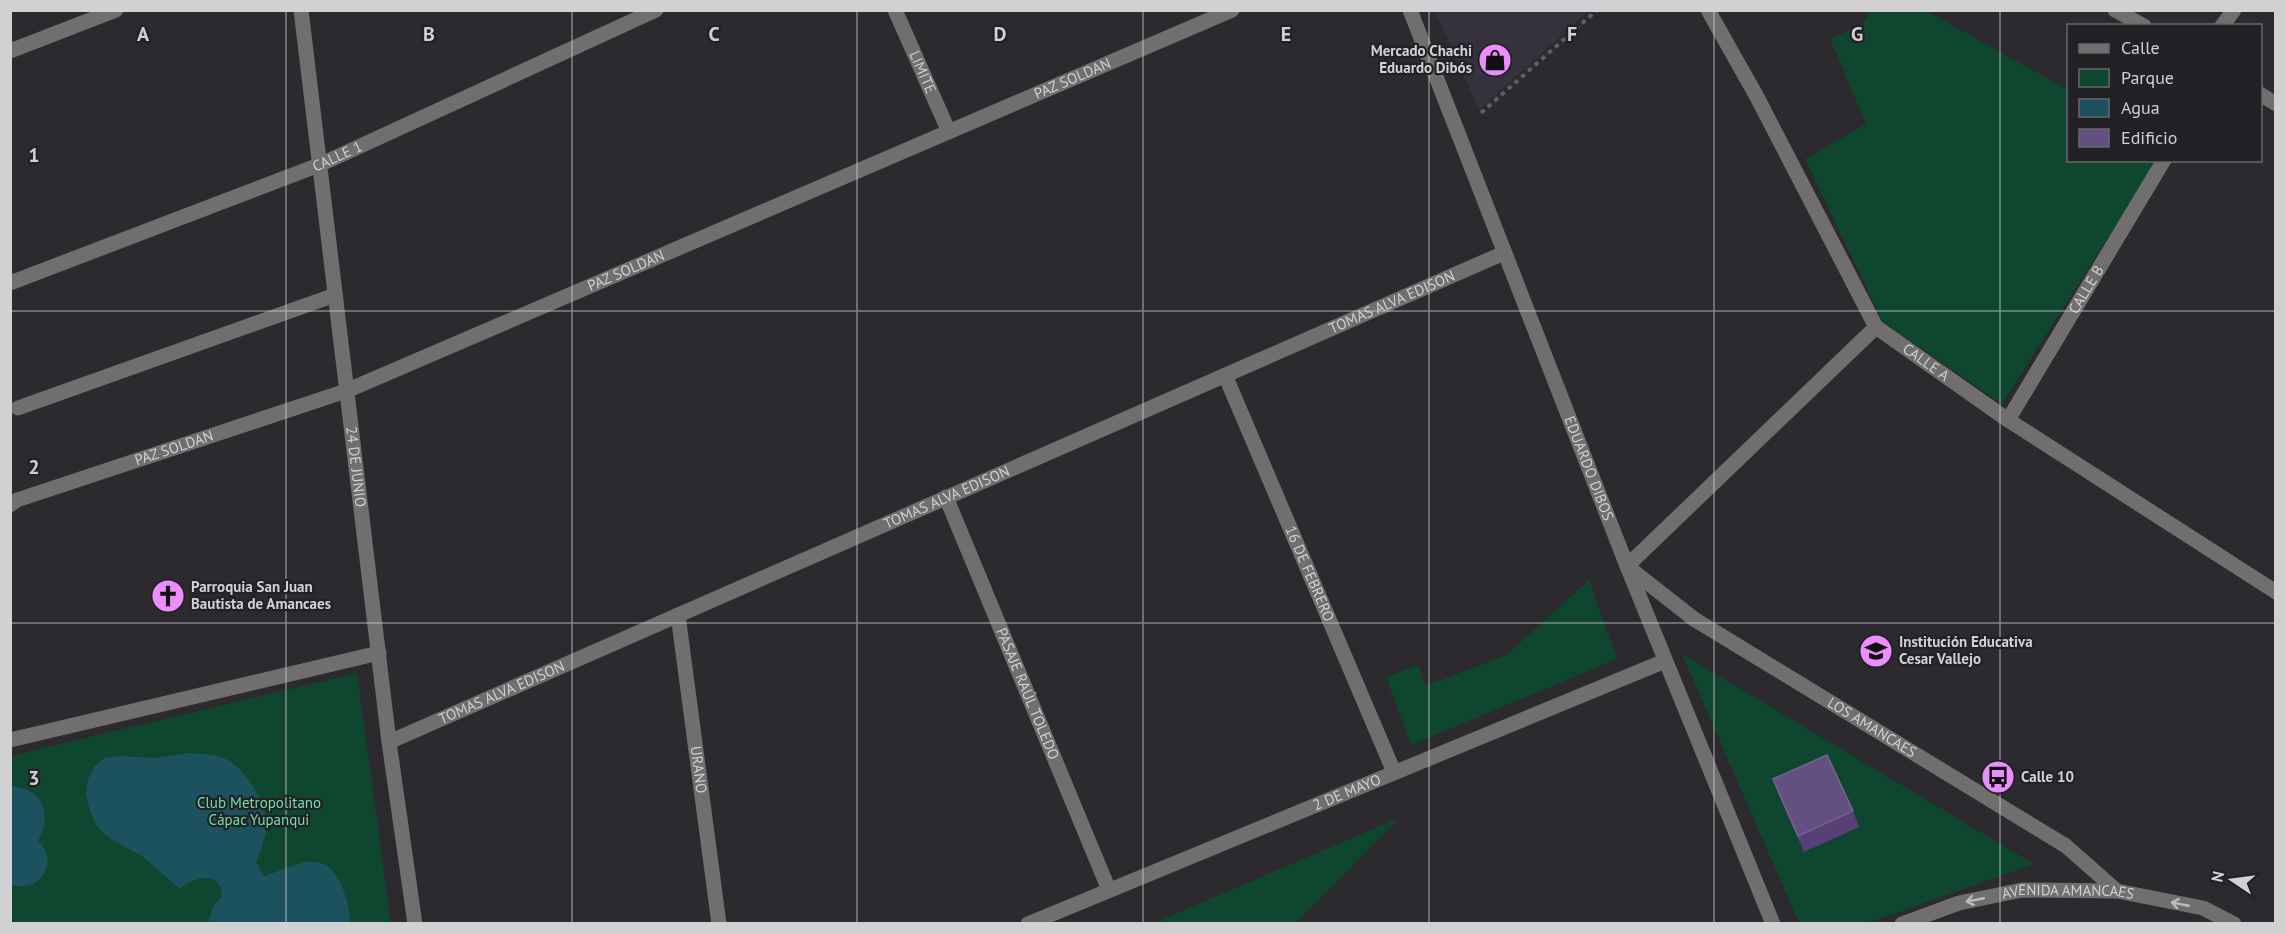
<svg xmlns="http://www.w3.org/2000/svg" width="2286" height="934" font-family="'PT Sans',sans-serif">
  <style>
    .built { fill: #36323d }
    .green { fill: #0f462f }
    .water { fill: #1b525d }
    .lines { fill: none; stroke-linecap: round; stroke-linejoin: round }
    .path { stroke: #605e62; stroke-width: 4; stroke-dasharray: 4.5 4.5; stroke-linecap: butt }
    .minor { stroke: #716e6e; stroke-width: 15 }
    .wall { fill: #564076 }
    .building { fill: #634f80; stroke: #75648d; stroke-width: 1.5 }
    .oneway { stroke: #bebcbf }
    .grid { fill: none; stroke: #d1d0d3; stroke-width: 1.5; stroke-opacity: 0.55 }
    .labels { text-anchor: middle; stroke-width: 4.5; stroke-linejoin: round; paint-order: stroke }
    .poi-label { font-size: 15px; font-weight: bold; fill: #d1d0d3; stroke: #222125; text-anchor: start }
    .street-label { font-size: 15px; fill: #d1d0d3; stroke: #222125 }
    .park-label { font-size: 15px; fill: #70dfab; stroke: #222125 }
    .grid-label { font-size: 20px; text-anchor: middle; font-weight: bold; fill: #d1d0d3; stroke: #222125; stroke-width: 4.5; stroke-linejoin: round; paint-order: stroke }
  </style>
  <rect width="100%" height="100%" fill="#2c2a2f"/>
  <polygon class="built" points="1435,11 1589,11 1479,110"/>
  <g class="green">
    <polygon points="1925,10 2068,90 2068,160 2157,161 2002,404 1883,322 1805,159 1866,124 1830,39 1862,24 1871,11"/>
    <polygon points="1589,580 1617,659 1411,745 1386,677 1418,665 1426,686 1508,654"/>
    <polygon points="1682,654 2034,864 1868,923 1799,923"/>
    <polygon points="357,673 391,923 11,923 10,756"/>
    <polygon points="1399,818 1296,923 1154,923"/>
  </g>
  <g class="water">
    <path d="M189 753C201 754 215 754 226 759 248 771 269 806 266 830 265 841 260 852 256 862L264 876C278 872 293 864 308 862 340 858 348 900 351 923H208L213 907 222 896C220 869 194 877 180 889L142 856 109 838 97 826 90 811 86 794 88 779 94 767 104 758 119 756 154 758Z"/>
    <path d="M10 786C43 788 53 814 38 841 61 861 38 896 11 884Z"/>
  </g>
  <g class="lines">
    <polyline class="path" points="1481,113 1597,10"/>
    <g class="minor">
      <path id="s1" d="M301 10 389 742 415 924"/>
      <path id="s2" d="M895 10 949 132"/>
      <path id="s3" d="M1410 10 1627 566 1773 924"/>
      <path id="s4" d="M1708 10 1757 97 1876 327 2008 420 2276 592"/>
      <polyline points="2115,10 2144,26"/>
      <polyline points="2222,26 2234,10"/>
      <polyline points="10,51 116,10"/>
      <polyline points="2260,94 2276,104"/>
      <path id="s5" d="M10 283 319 165 656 10"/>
      <path id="s6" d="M1225 375 1394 772"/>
      <polyline points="18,408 335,295"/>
      <path id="s7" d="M2008 420 2164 160"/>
      <path id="s8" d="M946 497 1109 890"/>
      <path id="s9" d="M10 505 17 500 346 391 1232 10"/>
      <polyline points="1627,566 1876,327"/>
      <path id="s10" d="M1629 568 1694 619 2066 846 2117 891"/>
      <path id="s11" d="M678 615 719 924"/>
      <polyline points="10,740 379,653"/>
      <path id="s12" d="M389 742 1504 253"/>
      <path id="s13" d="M1028 924 1665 661"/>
      <path id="s14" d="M1902 924 1959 903 2022 890 2117 891 2203 908 2234 924"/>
    </g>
  </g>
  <polygon class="wall" points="1773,779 1853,811 1859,827 1804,852 1779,795"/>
  <polygon class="building" points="1827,755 1853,811 1798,836 1773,779"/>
  <defs><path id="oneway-shaft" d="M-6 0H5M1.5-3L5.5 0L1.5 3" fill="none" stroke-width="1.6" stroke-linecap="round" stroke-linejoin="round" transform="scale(1.5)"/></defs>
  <g class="oneway">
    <use href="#oneway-shaft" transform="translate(1975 900) rotate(169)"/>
    <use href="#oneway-shaft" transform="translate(2180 904) rotate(-169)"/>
  </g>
  <path class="grid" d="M286 10V924M572 10V924M857 10V924M1143 10V924M1429 10V924M1714 10V924M2000 10V924M10 311H2276M10 623H2276"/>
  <defs>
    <symbol id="shop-disc" viewBox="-11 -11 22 22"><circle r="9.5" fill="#eb8dfc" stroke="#222125"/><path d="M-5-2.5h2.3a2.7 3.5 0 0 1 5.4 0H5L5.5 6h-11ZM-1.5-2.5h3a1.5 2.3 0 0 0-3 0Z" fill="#111"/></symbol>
    <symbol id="church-disc" viewBox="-11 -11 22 22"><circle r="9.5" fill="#eb8dfc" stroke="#222125"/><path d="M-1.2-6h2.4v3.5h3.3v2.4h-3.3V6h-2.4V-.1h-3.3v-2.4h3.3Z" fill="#111"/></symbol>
    <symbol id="school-disc" viewBox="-11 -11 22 22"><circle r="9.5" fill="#eb8dfc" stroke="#222125"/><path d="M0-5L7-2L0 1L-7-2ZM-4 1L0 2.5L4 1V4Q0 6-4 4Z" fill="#111"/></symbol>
    <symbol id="bus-disc" viewBox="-11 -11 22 22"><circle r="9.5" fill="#eb8dfc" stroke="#222125"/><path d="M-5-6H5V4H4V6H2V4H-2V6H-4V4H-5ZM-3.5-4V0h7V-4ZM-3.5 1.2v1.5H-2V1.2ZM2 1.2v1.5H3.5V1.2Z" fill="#111"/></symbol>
  </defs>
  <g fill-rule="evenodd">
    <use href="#shop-disc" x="1476" y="41" width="38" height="38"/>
    <use href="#church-disc" x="149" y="577" width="38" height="38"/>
    <use href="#school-disc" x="1857" y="632" width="38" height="38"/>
    <use href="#bus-disc" x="1979" y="758" width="38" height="38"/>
  </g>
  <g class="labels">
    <g class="poi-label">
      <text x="1472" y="56" text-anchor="end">Mercado Chachi<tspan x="1472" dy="17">Eduardo Dibós</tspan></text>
      <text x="191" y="592">Parroquia San Juan<tspan x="191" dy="17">Bautista de Amancaes</tspan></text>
      <text x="1899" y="647">Institución Educativa<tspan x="1899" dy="17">Cesar Vallejo</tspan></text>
      <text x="2021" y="782">Calle 10</text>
    </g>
    <g class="street-label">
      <text dy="5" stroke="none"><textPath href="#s2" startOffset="68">LIMITE</textPath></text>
      <text dy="5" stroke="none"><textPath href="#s9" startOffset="1146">PAZ SOLDAN</textPath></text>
      <text dy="5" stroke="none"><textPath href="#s5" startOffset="351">CALLE 1</textPath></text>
      <text dy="5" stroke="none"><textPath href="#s9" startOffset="660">PAZ SOLDAN</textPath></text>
      <text dy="5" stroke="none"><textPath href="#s7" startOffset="152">CALLE B</textPath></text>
      <text dy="5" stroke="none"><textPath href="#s12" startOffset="1095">TOMAS ALVA EDISON</textPath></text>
      <text dy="5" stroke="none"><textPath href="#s4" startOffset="420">CALLE A</textPath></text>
      <text dy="5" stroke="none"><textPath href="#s9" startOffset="174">PAZ SOLDAN</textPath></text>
      <text dy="5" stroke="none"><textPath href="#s1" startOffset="460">24 DE JUNIO</textPath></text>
      <text dy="5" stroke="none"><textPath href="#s3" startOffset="492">EDUARDO DIBOS</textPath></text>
      <text dy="5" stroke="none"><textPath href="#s12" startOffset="609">TOMAS ALVA EDISON</textPath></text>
      <text dy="5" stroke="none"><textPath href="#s6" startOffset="216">16 DE FEBRERO</textPath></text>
      <text dy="5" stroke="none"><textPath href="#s12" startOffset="123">TOMAS ALVA EDISON</textPath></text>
      <text dy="5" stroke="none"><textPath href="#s8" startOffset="213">PASAJE RAÚL TOLEDO</textPath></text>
      <text dy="5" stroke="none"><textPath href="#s10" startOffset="291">LOS AMANCAES</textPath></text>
      <text dy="5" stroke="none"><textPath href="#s11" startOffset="156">URANO</textPath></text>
      <text dy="5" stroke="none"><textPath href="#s13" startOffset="345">2 DE MAYO</textPath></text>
      <text dy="5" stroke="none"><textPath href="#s14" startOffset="171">AVENIDA AMANCAES</textPath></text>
    </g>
    <g class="park-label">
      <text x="259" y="808">Club Metropolitano<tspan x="259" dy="17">Cápac Yupanqui</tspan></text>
    </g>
  </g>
  <g class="grid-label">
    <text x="143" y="41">A</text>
    <text x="429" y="41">B</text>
    <text x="714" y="41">C</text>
    <text x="1000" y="41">D</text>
    <text x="1286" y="41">E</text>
    <text x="1572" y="41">F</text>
    <text x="1857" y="41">G</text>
    <text x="34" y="162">1</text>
    <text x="34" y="474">2</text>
    <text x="34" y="785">3</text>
  </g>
  <rect width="2286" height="934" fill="none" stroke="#d1d0d3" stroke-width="24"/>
  <rect x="2067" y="24" width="195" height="138" fill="#222125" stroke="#68676b" stroke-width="1.5"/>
  <rect x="2079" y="44" width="30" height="9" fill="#716e6e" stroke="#68676b" stroke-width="1.5"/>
  <text x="2121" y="54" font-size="18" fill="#d1d0d3">Calle</text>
  <rect x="2079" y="69" width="30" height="18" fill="#0f462f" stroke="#68676b" stroke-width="1.5"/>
  <text x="2121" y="84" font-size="18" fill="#d1d0d3">Parque</text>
  <rect x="2079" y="99" width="30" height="18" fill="#1b525d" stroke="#68676b" stroke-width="1.5"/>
  <text x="2121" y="114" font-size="18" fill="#d1d0d3">Agua</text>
  <rect x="2079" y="129" width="30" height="18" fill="#634f80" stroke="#68676b" stroke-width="1.5"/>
  <text x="2121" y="144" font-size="18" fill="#d1d0d3">Edificio</text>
  <g transform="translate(2232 880) rotate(283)" stroke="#222125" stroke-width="4.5" paint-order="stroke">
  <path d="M0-4.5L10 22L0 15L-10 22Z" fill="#d1d0d3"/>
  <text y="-9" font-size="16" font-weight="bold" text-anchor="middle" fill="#d1d0d3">N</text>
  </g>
</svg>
